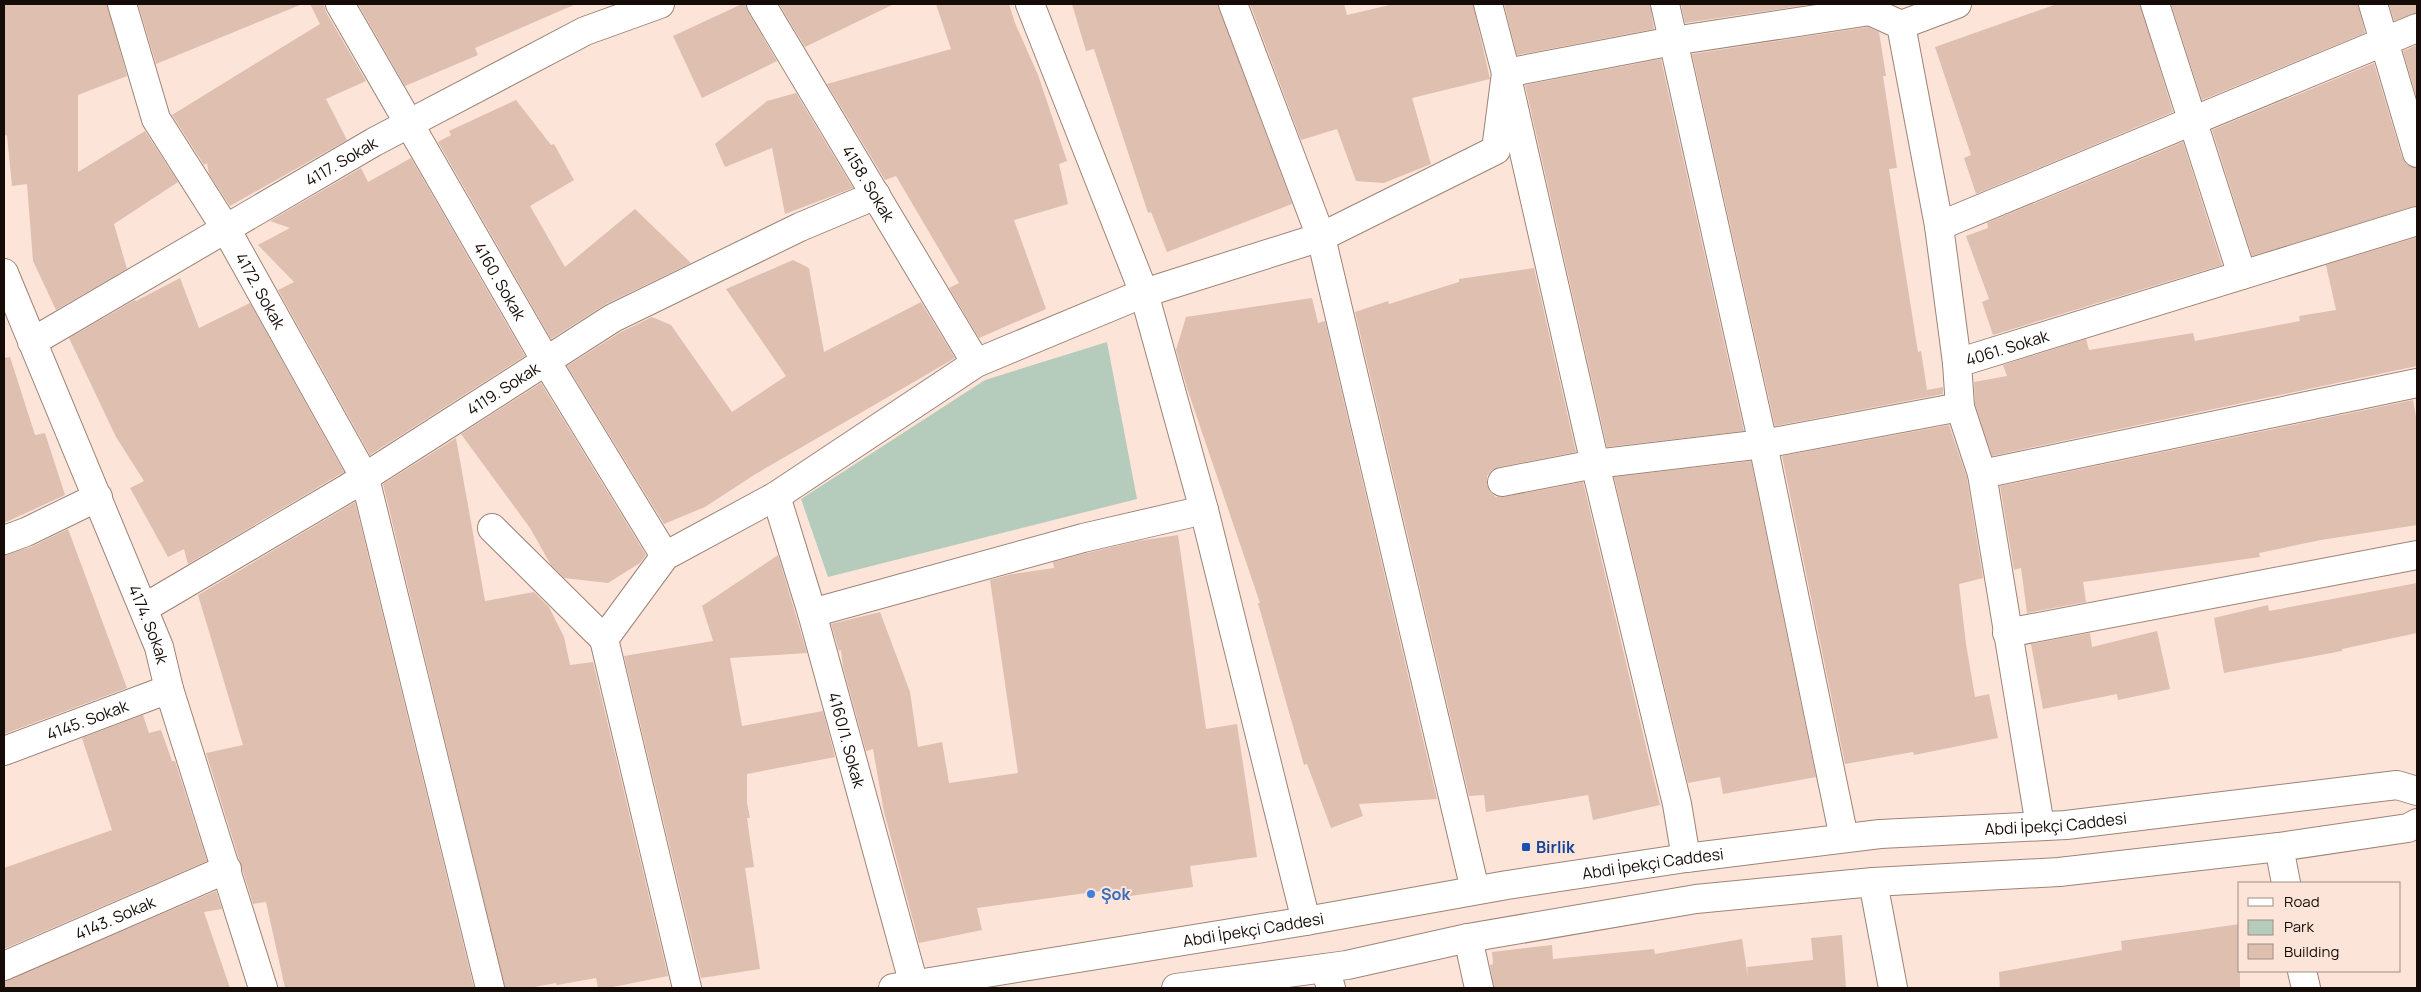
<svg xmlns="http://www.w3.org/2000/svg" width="2421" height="992" font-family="Manrope,sans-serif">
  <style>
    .green { fill: #b5ccbc }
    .building { fill: #dfbfaf }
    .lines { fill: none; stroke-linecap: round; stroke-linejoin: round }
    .street-casing { stroke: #9e8477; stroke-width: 30 }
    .secondary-casing { stroke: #9e8477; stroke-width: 30 }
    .street { stroke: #fff; stroke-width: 28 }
    .secondary { stroke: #fff; stroke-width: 28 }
    .transit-dot { fill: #1a4fb4; stroke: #fce4d9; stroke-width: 2 }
    .shop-dot { fill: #3f7fe0; stroke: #fce4d9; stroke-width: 2 }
    .labels { text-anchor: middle; stroke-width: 4; stroke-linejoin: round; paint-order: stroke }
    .street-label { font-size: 16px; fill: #150c07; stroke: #fce4d9 }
    .transit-label { font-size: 16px; font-weight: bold; fill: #164399; stroke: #fce4d9; text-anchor: start }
    .shop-label { font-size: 16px; font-weight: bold; fill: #366cbe; stroke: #fce4d9; text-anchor: start }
  </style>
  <rect width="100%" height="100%" fill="#fce4d9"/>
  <polygon class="green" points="1107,342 1137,499 828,577 801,499 985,380"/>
  <g class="building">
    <polygon points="4,4 107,4 127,76 78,95 78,172 145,131 178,182 114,224 127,269 56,310 33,261 27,184 12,186 7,135 4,136"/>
    <polygon points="138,4 300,4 300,5 156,64"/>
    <polygon points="310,4 324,4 326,12 366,81 326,99 347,140 230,206 209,174 207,163 204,165 172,115 320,24"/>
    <polygon points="358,4 576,4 475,48 478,55 405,86"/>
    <polygon points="742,4 745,4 748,12 777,61 702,98 673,36"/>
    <polygon points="779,4 894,4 805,47"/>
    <polygon points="936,4 1009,4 1015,23 1038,75 1067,161 1059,164 1068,204 1014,220 1046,309 979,338 949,288 959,283 896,176 885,180 827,84 951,49"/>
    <polygon points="1072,4 1218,4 1292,204 1167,252 1151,212 1148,213 1094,49 1086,51"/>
    <polygon points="1250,4 1344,4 1347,15 1394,4 1473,4 1490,79 1412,98 1431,164 1384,183 1356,181 1337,129 1301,140"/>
    <polygon points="1504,4 1650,4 1654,29 1517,55"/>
    <polygon points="1681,4 1814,4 1685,23"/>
    <polygon points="2057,4 2140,4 2173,112 1976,194 1964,158 1971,155 1935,47"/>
    <polygon points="2171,4 2358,4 2365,33 2202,100"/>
    <polygon points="2389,4 2417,4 2417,13 2394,21"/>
    <polygon points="1868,27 1879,32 1886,76 1883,76 1897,168 1889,169 1918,352 1921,351 1927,390 1943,387 1943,394 1775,426 1692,54"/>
    <polygon points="2417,45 2417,99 2403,51"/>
    <polygon points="1661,59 1744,431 1607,447 1525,85"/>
    <polygon points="2374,63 2402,157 2407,165 2417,168 2417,206 2252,256 2212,130"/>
    <polygon points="796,93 853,188 785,214 772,148 725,167 715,144 767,101"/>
    <polygon points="516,100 551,145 554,144 574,180 530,206 565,267 635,209 691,263 606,304 551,339 438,142 451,135 449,131"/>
    <polygon points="2183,142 2222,265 1993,335 1982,302 1989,299 1966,236 1988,228 1987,223"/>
    <polygon points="411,158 525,356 370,455 278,290 294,282 258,245 290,228 270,221 361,168 368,182"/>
    <polygon points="2417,237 2417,366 1992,456 1975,404 1974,382 2007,376 2003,365 2086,339 2089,350 2193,333 2195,341 2300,321 2299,316 2336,310 2326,265"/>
    <polygon points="793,260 809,268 824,352 921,302 955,358 754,475 705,507 664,524 567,366 621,332 652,317 671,325 732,412 786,376 726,289"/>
    <polygon points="1534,268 1576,452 1499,467 1491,471 1487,476 1487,484 1491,493 1496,497 1504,497 1583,482 1660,805 1593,820 1588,795 1486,812 1484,795 1469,796 1355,312 1388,301 1389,304 1459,282 1459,279"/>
    <polygon points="180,278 199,328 250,303 344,472 188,564 184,549 168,557 130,488 144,481 116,437 69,338 135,300 136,301"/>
    <polygon points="1312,298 1318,323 1325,321 1437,799 1359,804 1363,816 1331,828 1307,764 1304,765 1258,603 1260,603 1187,388 1176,350 1186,317"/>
    <polygon points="10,357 35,435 45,433 65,495 4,523 4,358"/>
    <polygon points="541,383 646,555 640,563 608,583 564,578 551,565 530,528 461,434"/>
    <polygon points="2413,400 2417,422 2417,525 2321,540 2259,553 2260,557 2083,582 2086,602 2027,613 2021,568 2014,570 2000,486"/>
    <polygon points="1949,425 1967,478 1983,578 1959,584 1966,644 1975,697 1989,694 1998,738 1914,755 1913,752 1845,764 1782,456"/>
    <polygon points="456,438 485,601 534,592 549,607 564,637 570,665 593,662 668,976 608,988 598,988 596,978 557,985 556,983 529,988 505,988 383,484"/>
    <polygon points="1751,461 1816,777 1723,794 1720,777 1688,783 1614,477"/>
    <polygon points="355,502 474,988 285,988 266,902 253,904 206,753 243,745 198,595"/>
    <polygon points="68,529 127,688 4,734 4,555 31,547"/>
    <polygon points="1178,535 1206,729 1237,724 1257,857 1190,866 1193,887 1116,898 1115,889 977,908 982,930 919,943 884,812 873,749 866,751 843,667 841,650 839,651 831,624 880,612 910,692 918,747 942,742 949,783 1018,773 990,580 1012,574 1054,568 1053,562 1087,553 1138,541"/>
    <polygon points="778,555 807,653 730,658 742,726 823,711 835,757 747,774 747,803 750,818 747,818 754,867 745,868 760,969 701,978 624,656 713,641 702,606"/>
    <polygon points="2417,583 2417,633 2342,649 2342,651 2224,673 2214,618 2268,605 2269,611"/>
    <polygon points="2157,631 2170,689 2118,700 2117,694 2043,709 2031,644 2090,633 2092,647"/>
    <polygon points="143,715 149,733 161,730 172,761 175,761 207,861 4,949 4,868 112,830 82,738"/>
    <polygon points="216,891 222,909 204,912 230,988 4,988 4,981"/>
    <polygon points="2240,924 2240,988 2000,988 1999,972 2122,950 2121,941"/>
    <polygon points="1842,935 1846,988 1494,988 1490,965 1493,964 1492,952 1552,945 1553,959 1654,949 1655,954 1742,939 1748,978 1747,967 1813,960 1811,938"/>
  </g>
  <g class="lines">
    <defs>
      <g id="street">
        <path id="s1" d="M122 4 156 119 226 229 365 478 490 988"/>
        <path id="s2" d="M340 4 546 361 665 556"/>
        <path id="s3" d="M761 4 976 363"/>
        <polyline points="1030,4 1144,293 1204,510 1306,921"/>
        <polyline points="1233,4 1321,237 1475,890"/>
        <polyline points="1488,4 1506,73 1595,464 1677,804 1686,858"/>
        <polyline points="1665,4 1763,444 1844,838"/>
        <polyline points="2155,4 2242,275"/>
        <polyline points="2373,4 2417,153"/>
        <path id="s4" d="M1870 11 1901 25 1939 226 1957 363 2417 221"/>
        <polyline points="1901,25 1957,4"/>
        <polyline points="1506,73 1673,41 1870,11"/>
        <polyline points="1939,226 2417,28"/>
        <path id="s5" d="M32 342 374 142 585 31 660 4"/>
        <polyline points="1957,363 1960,407 1982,474 2040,826"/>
        <polyline points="1982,474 2417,383"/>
        <polyline points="1502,482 1595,464 1763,444 1960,407"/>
        <path id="s6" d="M776 496 812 613 914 985"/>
        <polyline points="492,528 604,639"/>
        <polyline points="4,540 26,532 98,497"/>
        <path id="s7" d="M144 608 348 488 613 318 800 227 876 195"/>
        <polyline points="812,613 1083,538 1204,510"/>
        <polyline points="2007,633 2417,555"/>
        <path id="s8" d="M4 751 169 689"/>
        <polyline points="2279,847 2286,883"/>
        <polyline points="1468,938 1479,988"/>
        <path id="s9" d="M4 966 227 869"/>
        <polyline points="1325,968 1331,988"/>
        <polyline points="2302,971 2306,988"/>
        <polyline points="687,988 604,639 665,556 776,496 976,363 1144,293 1321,237 1496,150 1506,73"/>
      </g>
      <g id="secondary">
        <path id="s10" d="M4 273 159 647 169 689 263 988"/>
        <polyline points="1873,882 1893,988"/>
        <path id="s11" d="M893 988 1306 921 1507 885 1686 858 1880 834 2066 825 2397 785 2417 791"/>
        <polyline points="1176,988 1347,965 1468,938 1696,899 1873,882 2059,872 2279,847 2408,828 2417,823"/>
      </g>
    </defs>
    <use href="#street" class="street-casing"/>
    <use href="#secondary" class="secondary-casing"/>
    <use href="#street" class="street"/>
    <use href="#secondary" class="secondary"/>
  </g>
  <rect class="transit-dot" x="1521" y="842" width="10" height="10" rx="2.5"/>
  <circle class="shop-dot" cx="1091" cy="894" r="5"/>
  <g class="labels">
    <g class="street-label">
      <text dy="6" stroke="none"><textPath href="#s5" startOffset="358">4117. Sokak</textPath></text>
      <text dy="6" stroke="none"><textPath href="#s3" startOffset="209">4158. Sokak</textPath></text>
      <text dy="6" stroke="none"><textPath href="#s2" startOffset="320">4160. Sokak</textPath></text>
      <text dy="6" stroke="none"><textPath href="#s1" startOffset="321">4172. Sokak</textPath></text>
      <text dy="6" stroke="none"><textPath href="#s4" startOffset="429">4061. Sokak</textPath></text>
      <text dy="6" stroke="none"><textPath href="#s7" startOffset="421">4119. Sokak</textPath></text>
      <text dy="6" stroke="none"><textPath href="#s10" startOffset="380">4174. Sokak</textPath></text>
      <text dy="6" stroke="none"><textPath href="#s8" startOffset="89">4145. Sokak</textPath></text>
      <text dy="6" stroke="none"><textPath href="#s6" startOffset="254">4160/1. Sokak</textPath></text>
      <text dy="6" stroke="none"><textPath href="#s11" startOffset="1175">Abdi İpekçi Caddesi</textPath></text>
      <text dy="6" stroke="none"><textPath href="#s11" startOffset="770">Abdi İpekçi Caddesi</textPath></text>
      <text dy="6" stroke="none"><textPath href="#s9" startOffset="121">4143. Sokak</textPath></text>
      <text dy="6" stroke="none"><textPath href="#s11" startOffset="365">Abdi İpekçi Caddesi</textPath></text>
    </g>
    <g class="transit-label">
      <text x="1536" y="853">Birlik</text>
    </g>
    <g class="shop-label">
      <text x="1101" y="900">Şok</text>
    </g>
  </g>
  <rect width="2421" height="992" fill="none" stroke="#150c07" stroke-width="10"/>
  <rect x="2238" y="882" width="162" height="90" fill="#fce4d9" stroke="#a08e85"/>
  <rect x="2248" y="898" width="25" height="8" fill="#ffffff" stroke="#a08e85"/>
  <text x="2284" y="907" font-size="15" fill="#150c07">Road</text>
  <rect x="2248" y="920" width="25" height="15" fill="#b5ccbc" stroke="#a08e85"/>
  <text x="2284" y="932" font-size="15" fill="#150c07">Park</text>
  <rect x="2248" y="944" width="25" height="15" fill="#dfbfaf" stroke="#a08e85"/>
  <text x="2284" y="957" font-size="15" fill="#150c07">Building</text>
</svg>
